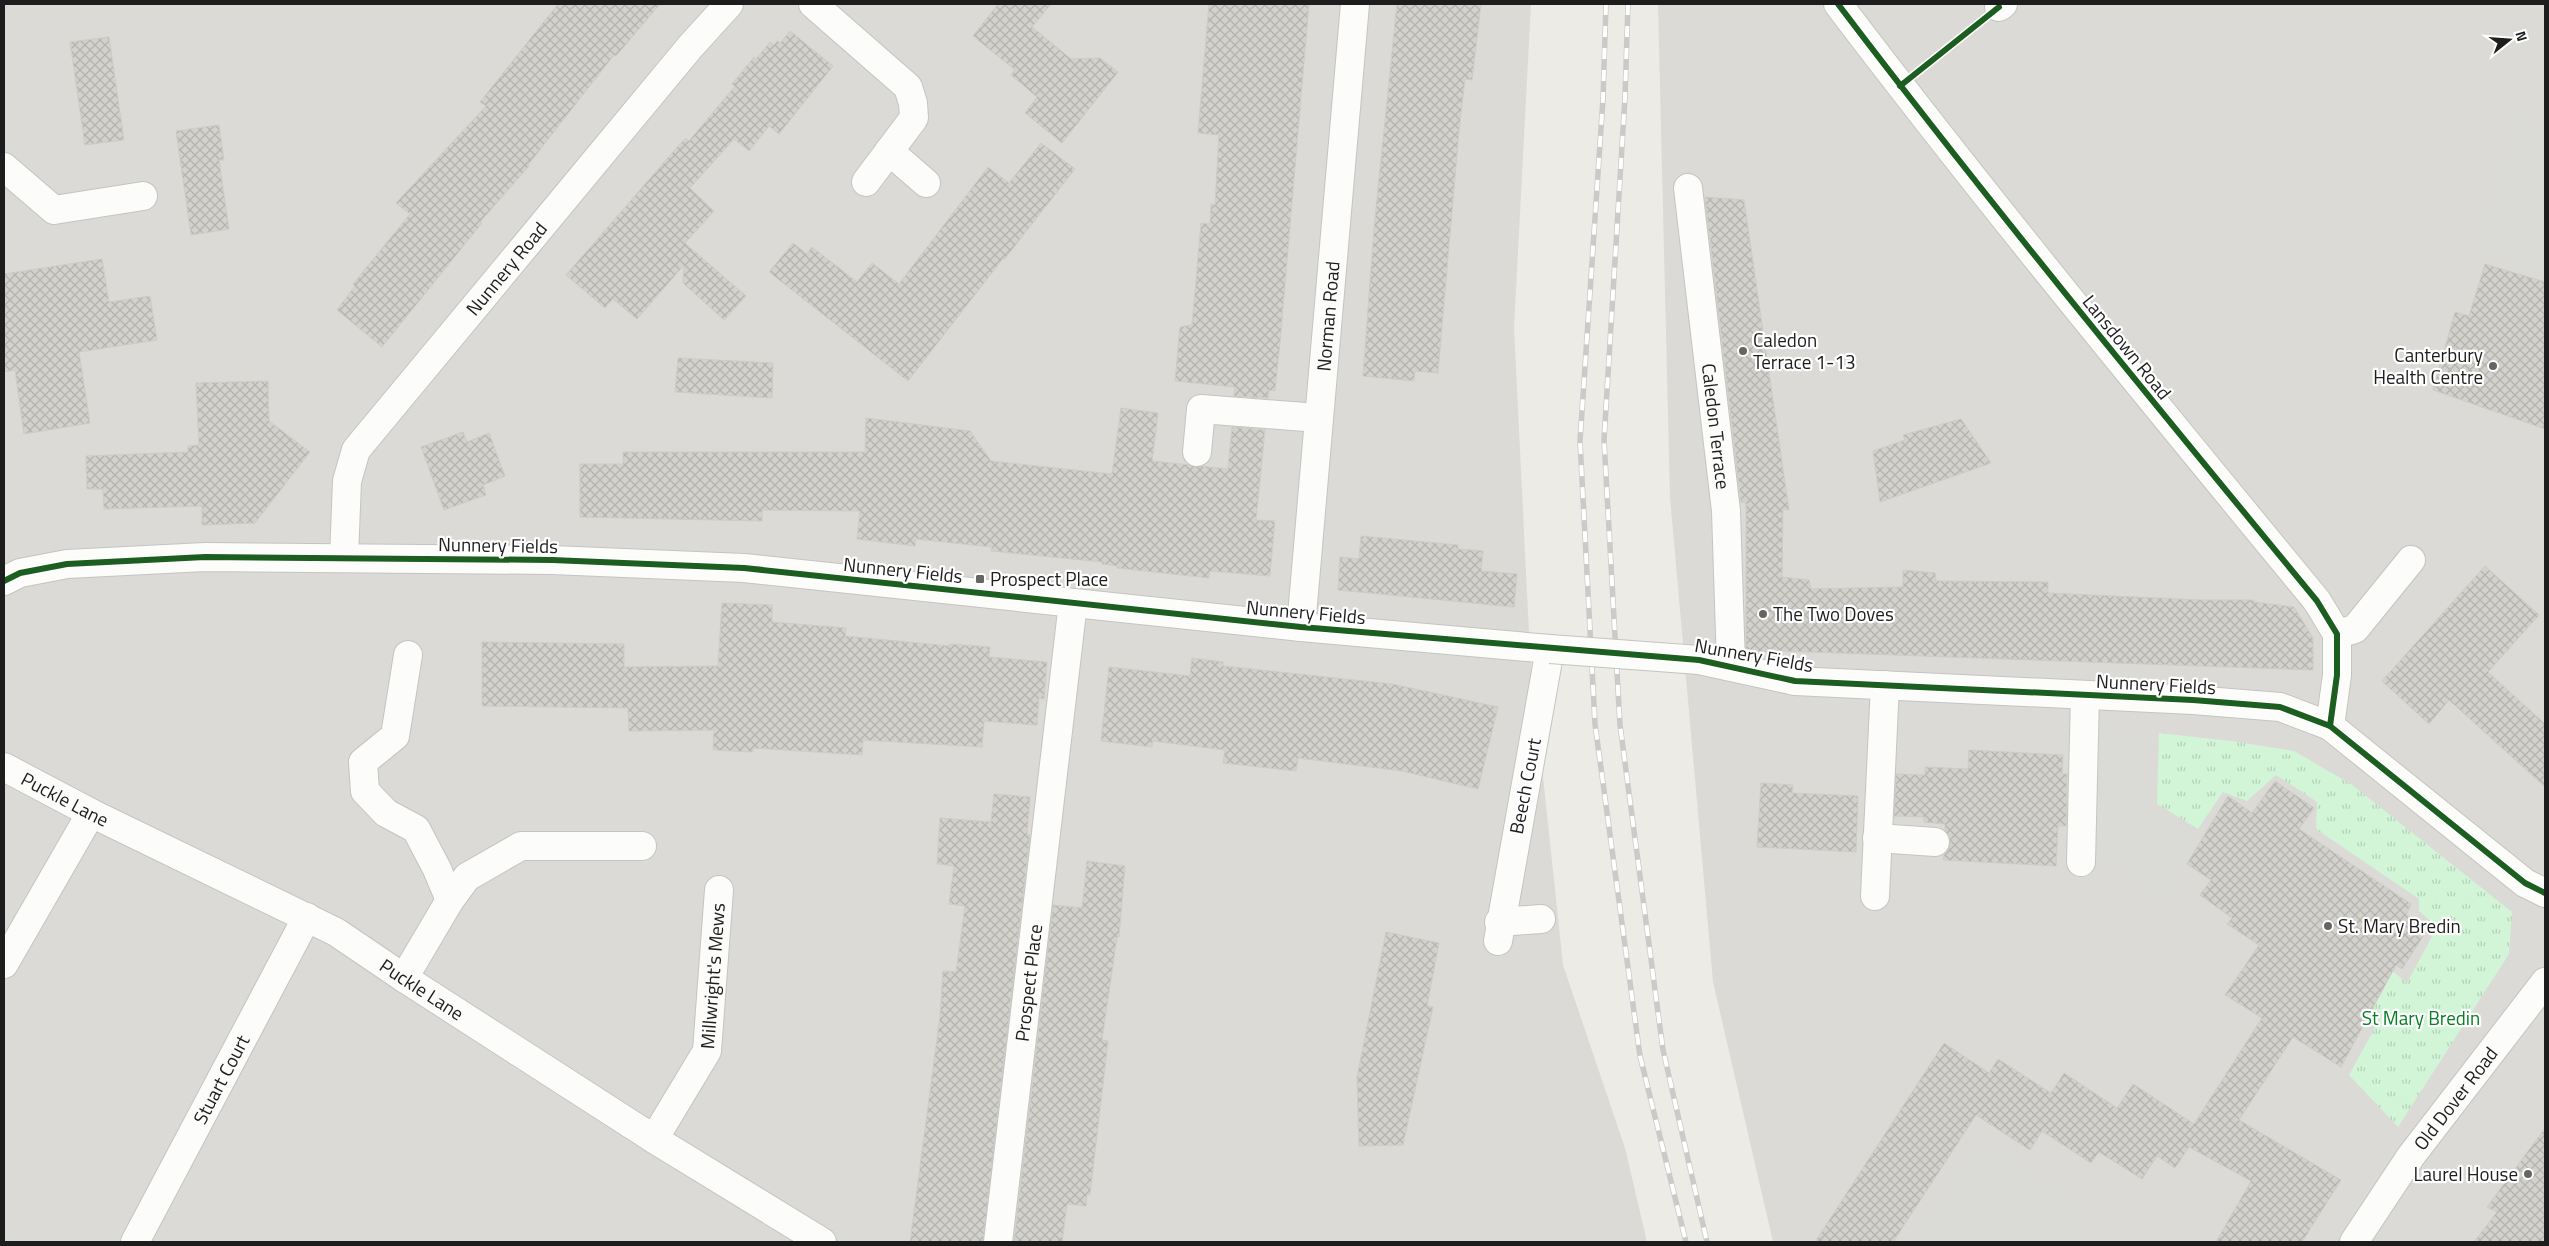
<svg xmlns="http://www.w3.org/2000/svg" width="2549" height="1246" font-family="'Titillium Web',sans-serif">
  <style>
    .residential { fill: #dbdad7 }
    .park { fill: url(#park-tufts) }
    .parking { fill: #dadad7 }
    .building { fill: url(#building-cross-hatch); stroke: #cfccc6 }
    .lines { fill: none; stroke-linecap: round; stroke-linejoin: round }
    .minor-casing { stroke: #c4c4c1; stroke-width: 30 }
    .minor { stroke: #fcfcfb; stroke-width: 28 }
    .rail-casing { stroke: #cacac9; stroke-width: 5.5 }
    .rail { stroke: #fff; stroke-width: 4; stroke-dasharray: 11; stroke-linecap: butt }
    .minor-bridge-casing { stroke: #c4c4c1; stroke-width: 30; stroke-linecap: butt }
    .minor-bridge { stroke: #fcfcfb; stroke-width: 28 }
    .cycleway-casing { stroke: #fff; stroke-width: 9 }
    .cycleway { stroke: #1b5e20; stroke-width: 6 }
    .poi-dot { fill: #656563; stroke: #fff; stroke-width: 2 }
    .labels { text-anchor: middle; stroke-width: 4.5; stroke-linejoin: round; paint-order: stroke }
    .street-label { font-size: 19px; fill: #1d1d1d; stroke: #fff }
    .poi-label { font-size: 19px; fill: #1d1d1d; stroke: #fff; text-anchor: start }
    .park-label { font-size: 19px; fill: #067f24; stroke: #fff }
  </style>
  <defs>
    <pattern id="park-tufts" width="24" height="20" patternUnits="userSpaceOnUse" patternTransform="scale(1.25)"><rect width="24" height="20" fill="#d2f4d7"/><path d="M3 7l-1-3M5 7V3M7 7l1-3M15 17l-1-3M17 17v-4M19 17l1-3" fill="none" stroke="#b4d1b8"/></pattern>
    <pattern id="building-cross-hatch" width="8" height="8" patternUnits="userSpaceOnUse" patternTransform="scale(1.25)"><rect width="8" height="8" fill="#d2d1cc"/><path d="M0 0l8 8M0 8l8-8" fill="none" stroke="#b4b3af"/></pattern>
  </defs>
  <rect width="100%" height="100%" fill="#ecebe5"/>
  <g class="residential">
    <polygon points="4,4 1531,4 1514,328 1530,654 1563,965 1625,1148 1647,1242 4,1242"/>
    <polygon points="1658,4 2545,4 2545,1242 1773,1242 1713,982 1670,497"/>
  </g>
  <polygon class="park" points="2159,733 2231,741 2294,751 2351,784 2512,912 2509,954 2398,1127 2349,1075 2382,1015 2362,996 2384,964 2407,983 2437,927 2419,911 2419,899 2316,829 2317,802 2276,775 2247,801 2223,792 2198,829 2157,804"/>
  <g class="parking">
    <polygon points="2514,116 2545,126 2545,262 2540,273 2475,253"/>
    <polygon points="2073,726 2152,729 2150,813 2196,837 2166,901 2126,872 2067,863"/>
    <polygon points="1982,1138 2091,1207 2067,1242 1915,1242"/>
  </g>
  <g class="building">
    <polygon points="558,4 660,4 616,56 614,55 528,165 529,166 480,222 482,223 382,347 337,310 355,286 353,284 410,214 396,203 486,106 480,102"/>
    <polygon points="998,4 1051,4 1032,27 1071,59 1100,58 1118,72 1062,143 1025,113 1037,97 1011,75 1015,70 973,36"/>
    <polygon points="1209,4 1309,4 1280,343 1275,391 1269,390 1268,398 1234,396 1235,387 1175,381 1180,327 1192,325 1201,223 1210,224 1211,204 1215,205 1219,135 1198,133"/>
    <polygon points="1397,4 1481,4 1472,80 1465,79 1459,131 1438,373 1415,371 1414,381 1363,376 1374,228"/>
    <polygon points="790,31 833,66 779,134 769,126 749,151 734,139 690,188 714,211 685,243 746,296 724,320 683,283 684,265 637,319 613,299 605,308 566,275 679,145 686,138 689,141 735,86 732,84 754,57 756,59 770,42 774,45 777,41 780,43"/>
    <polygon points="109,37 124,140 85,145 70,42"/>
    <polygon points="219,125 224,160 219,160 229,229 191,235 176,131"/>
    <polygon points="1041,143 1075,169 1004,260 1005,256 908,381 769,272 793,243 807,254 812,247 857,282 872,263 899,284 988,167 1009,183"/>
    <polygon points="1705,197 1744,200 1789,510 1783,509 1782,577 1809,580 1811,589 1903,587 1903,570 1935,573 1936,581 2048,582 2048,593 2201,600 2254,600 2254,602 2294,607 2313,638 2313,670 1781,651 1746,652 1746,503 1741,502"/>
    <polygon points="102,259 109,302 150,296 157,340 79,352 90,423 24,434 15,370 4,372 4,274"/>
    <polygon points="2485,264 2545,282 2545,429 2433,390 2455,312 2469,316"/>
    <polygon points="678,358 773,363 772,398 675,392"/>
    <polygon points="268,381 269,421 310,452 255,523 202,525 202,506 104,509 103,489 87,489 86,456 188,452 188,446 199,445 196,383"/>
    <polygon points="1121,408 1158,413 1152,461 1228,469 1232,427 1265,430 1256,520 1275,521 1270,576 1210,571 1209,578 1117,568 1117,566 1102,564 1102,562 991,551 992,547 916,539 915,546 857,539 860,511 762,510 762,521 580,517 580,464 623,464 623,452 865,452 866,418 970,431 991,461 1112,474"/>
    <polygon points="1961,419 1991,463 1880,502 1873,451 1905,440 1903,435"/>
    <polygon points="463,432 467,442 489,433 505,476 483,485 486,495 444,510 421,447"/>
    <polygon points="1361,536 1458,545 1458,549 1483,551 1481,571 1517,574 1514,607 1338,590 1340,557 1359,559"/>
    <polygon points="2485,566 2539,615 2488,672 2545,724 2545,787 2449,700 2429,724 2382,681"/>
    <polygon points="722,603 772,605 772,622 846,628 845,636 950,646 950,644 990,647 989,657 1047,662 1044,699 1039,698 1037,725 984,721 982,747 863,740 862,755 753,748 753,752 713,750 714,730 629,731 628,708 482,706 482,642 624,644 624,667 718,666"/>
    <polygon points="1192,658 1223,662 1223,666 1392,684 1498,707 1478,789 1402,771 1298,758 1296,771 1223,763 1225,750 1153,741 1152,747 1101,741 1109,667 1190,676"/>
    <polygon points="1969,750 2063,755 2062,774 2067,774 2066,826 2058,826 2056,866 1943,860 1944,855 1948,850 1951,843 1945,830 1945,824 1924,822 1924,817 1894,816 1896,774 1925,775 1925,767 1968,769"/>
    <polygon points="2275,781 2314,808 2299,829 2411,904 2406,915 2429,927 2402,969 2396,965 2341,1067 2293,1037 2239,1120 2341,1180 2302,1242 2216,1242 2251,1181 2189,1147 2175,1168 2157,1156 2142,1179 2099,1152 2091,1163 2042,1131 2030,1150 1976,1115 1893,1242 1815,1242 1944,1043 1989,1073 1998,1059 2051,1093 2064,1073 2117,1108 2133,1084 2194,1124 2262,1018 2225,995 2259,945 2227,924 2232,918 2200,895 2211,880 2187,864 2228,796 2252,813"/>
    <polygon points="1761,783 1793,785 1792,793 1858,796 1856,852 1757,847"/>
    <polygon points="994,794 1030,797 1027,835 1030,835 983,1242 910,1242 940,1016 943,971 956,972 965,906 949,904 954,866 937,864 940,818 991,822"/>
    <polygon points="1087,861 1125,866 1119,937 1117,937 1102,1040 1108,1041 1090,1195 1087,1194 1086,1206 1067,1204 1062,1242 1014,1242 1053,905 1082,908"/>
    <polygon points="1386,932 1439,943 1427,1006 1433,1007 1403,1145 1359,1146 1357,1077"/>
    <polygon points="2545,1128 2545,1242 2474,1242 2497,1212 2487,1207"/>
  </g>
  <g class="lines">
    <defs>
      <g id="minor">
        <polyline points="813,4 908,87 913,103 914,118 866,182"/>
        <path d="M1838 4C1992 207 2155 404 2317 601L2337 634V675L2330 726"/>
        <polyline points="1999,7 2003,4"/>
        <polyline points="889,151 926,183"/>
        <polyline points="4,167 54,210 143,196"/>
        <path id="s1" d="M1688 188 1726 511 1731 665"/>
        <polyline points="1197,452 1201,409 1318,418"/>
        <path id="s2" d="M344 558 347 481 356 450 690 47 729 4"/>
        <polyline points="4,581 20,573 67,564 205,557 552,560 744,568 1301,627 1550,649 1498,941"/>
        <path id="s3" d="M1301 627 1355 4"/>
        <polyline points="2337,634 2355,629 2411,560"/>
        <polyline points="408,655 395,736 363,762 365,791 386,813 416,829 437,869 450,900"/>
        <polyline points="1699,660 1795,681 2193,700 2280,707 2330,726 2525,883 2545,893"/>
        <path id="s4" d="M4 767 91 813 336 932 404 978 654 1139 822 1242"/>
        <polyline points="1877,838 1935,842"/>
        <polyline points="2081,862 2085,695"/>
        <polyline points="1875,896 1885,685"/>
        <polyline points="1499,922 1541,919"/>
        <polyline points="4,964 91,813"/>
        <polyline points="404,978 450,900 467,877 521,846 642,846"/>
        <path id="s5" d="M654 1139 707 1051 719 890"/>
        <path id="s6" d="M135 1242 307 917"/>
        <path id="s7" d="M998 1242 1073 603"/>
        <path id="s8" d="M2354 1242 2411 1156 2545 982"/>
      </g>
    </defs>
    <use href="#minor" class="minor-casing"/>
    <use href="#minor" class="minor"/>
    <defs>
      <g id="rail">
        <polyline points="1606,4 1603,99 1580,441 1595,724 1640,1056 1686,1242"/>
        <polyline points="1628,4 1625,97 1604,440 1620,725 1663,1050 1707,1242"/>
      </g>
    </defs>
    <use href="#rail" class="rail-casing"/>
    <use href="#rail" class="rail"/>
    <defs>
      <polyline id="minor-bridge" points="1550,649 1699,660"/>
    </defs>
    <use href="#minor-bridge" class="minor-bridge-casing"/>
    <use href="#minor-bridge" class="minor-bridge"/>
    <defs>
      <g id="cycleway">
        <path d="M1838 4C1992 207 2155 404 2317 601L2337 634V675L2330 726"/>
        <polyline points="1900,86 1999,7"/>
        <polyline points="4,581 20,573 67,564 205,557 552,560 744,568 1301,627 1699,660 1795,681 2193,700 2280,707 2330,726 2525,883 2545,893"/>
      </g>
    </defs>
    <use href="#cycleway" class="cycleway-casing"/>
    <use href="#cycleway" class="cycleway"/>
  </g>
  <g class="poi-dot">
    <circle cx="1743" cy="351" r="5"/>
    <circle cx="2493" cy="366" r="5"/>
    <rect x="975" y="574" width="10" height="10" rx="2.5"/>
    <circle cx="1763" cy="614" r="5"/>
    <circle cx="2328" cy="926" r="5"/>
    <circle cx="2528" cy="1174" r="5"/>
  </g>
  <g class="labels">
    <g class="street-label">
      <text dy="7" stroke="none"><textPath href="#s2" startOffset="345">Nunnery Road</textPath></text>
      <text dy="7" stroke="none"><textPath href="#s3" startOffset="312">Norman Road</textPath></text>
      <text transform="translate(2127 347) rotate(51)" y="7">Lansdown Road</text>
      <text dy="7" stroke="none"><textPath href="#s1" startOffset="240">Caledon Terrace</textPath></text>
      <text transform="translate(498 545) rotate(1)" y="7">Nunnery Fields</text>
      <text transform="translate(903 570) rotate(6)" y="7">Nunnery Fields</text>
      <text transform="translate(1306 612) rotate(5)" y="7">Nunnery Fields</text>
      <text transform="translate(1754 655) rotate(10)" y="7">Nunnery Fields</text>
      <text transform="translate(2156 684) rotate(3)" y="7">Nunnery Fields</text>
      <text transform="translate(1525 786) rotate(-79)" y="7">Beech Court</text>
      <text dy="7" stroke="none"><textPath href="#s4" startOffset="69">Puckle Lane</textPath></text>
      <text dy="7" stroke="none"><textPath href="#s5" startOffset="178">Millwright's Mews</textPath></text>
      <text dy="7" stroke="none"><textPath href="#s7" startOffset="261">Prospect Place</textPath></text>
      <text dy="7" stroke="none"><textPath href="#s4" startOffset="474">Puckle Lane</textPath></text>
      <text dy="7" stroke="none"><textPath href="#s6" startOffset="184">Stuart Court</textPath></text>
      <text dy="7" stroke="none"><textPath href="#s8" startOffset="176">Old Dover Road</textPath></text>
    </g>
    <g class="poi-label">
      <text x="1753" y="347">Caledon<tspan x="1753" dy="22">Terrace 1-13</tspan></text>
      <text x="2483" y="362" text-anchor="end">Canterbury<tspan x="2483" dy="22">Health Centre</tspan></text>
      <text x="990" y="586">Prospect Place</text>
      <text x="1773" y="621">The Two Doves</text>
      <text x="2338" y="933">St. Mary Bredin</text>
      <text x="2518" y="1181" text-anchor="end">Laurel House</text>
    </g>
    <g class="park-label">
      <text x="2421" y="1025">St Mary Bredin</text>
    </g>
  </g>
  <rect width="2549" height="1246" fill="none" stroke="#1d1d1d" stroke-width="10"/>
  <g transform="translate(2509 40) rotate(73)" stroke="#ffffff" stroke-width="4" paint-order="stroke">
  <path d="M0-4L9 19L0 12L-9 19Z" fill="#1d1d1d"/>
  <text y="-8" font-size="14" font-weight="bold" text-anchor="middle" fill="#1d1d1d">N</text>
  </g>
</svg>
